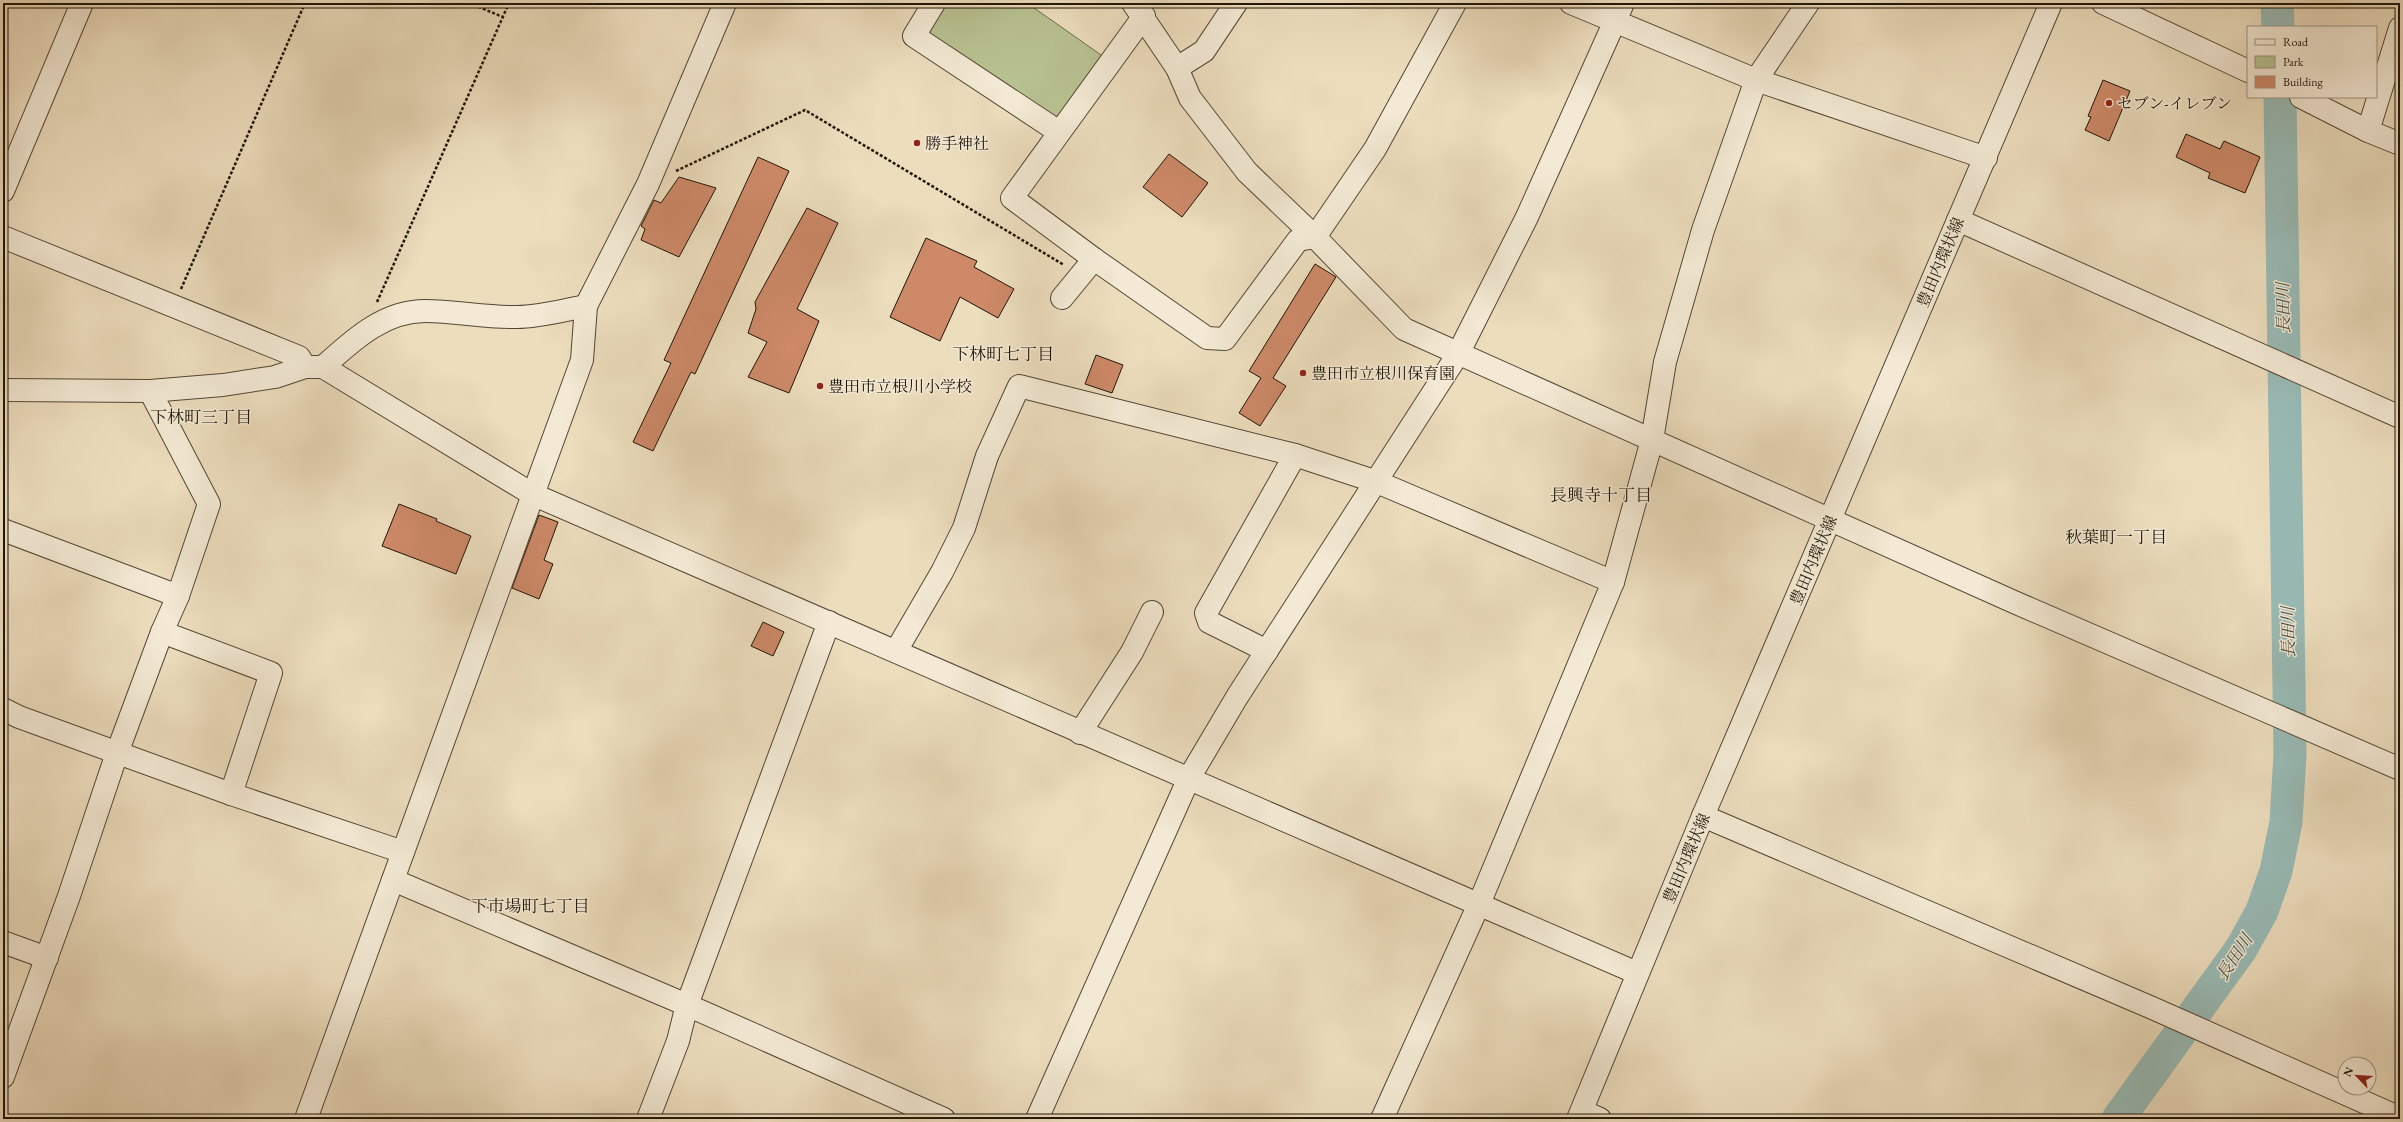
<svg xmlns="http://www.w3.org/2000/svg" width="2403" height="1122" font-family="'EB Garamond','Noto Serif JP',serif">
  <style>
    .green { fill: #b8c191; stroke: #6c6b4c }
    .lines { fill: none; stroke-linecap: round; stroke-linejoin: round }
    .river { stroke: #99bbb6; stroke-width: 33 }
    .building { fill: #cd8968; stroke: #201508 }
    .minor-casing { stroke: #534735; stroke-width: 24 }
    .path { stroke: #201508; stroke-width: 2.5; stroke-dasharray: 3 2; stroke-linecap: butt }
    .minor { stroke: #f3e9d4; stroke-width: 22 }
    .poi-dot { fill: #8f2418; stroke: #f3e9d4; stroke-width: 1.5 }
    .labels { text-anchor: middle; stroke-width: 3; stroke-linejoin: round; paint-order: stroke }
    .poi-label { font-size: 16px; fill: #201508; stroke: #f3e9d4; text-anchor: start }
    .street-label { font-size: 16px; fill: #201508; stroke: #f3e9d4 }
    .water-label { font-size: 17px; font-style: italic; fill: #4a4f45; stroke: #f3e9d4 }
    .neighbourhood-label { font-size: 17px; fill: #201508; stroke: #f3e9d4 }
  </style>
  <rect width="100%" height="100%" fill="#ecddbd"/>
  <filter id="stains"><feTurbulence type="fractalNoise" baseFrequency=".005" numOctaves="4"/><feColorMatrix values="0 0 0 0 .2 0 0 0 0 .09 0 0 0 0 .02 0 0 0 .5 -.17"/></filter>
  <radialGradient id="worn" r=".72"><stop offset=".6" stop-color="#630" stop-opacity="0"/><stop offset="1" stop-color="#630" stop-opacity=".3"/></radialGradient>
  <polygon class="green" points="943,3 1027,3 1104,57 1061,119 1053,120 928,37 927,28"/>
  <g class="lines">
    <g class="river">
      <polyline points="2277,3 2278,27"/>
      <polyline points="2118,1119 2241,949 2262,911 2276,871 2286,822 2290,754 2280,97"/>
    </g>
  </g>
  <g class="building">
    <polygon points="2103,80 2130,91 2109,141 2085,130 2091,117 2088,116"/>
    <polygon points="2186,134 2220,149 2224,141 2260,157 2245,193 2208,178 2210,173 2176,157"/>
    <polygon points="1169,154 1208,183 1182,217 1143,187"/>
    <polygon points="758,157 789,171 695,374 691,372 653,451 633,442 671,363 664,360"/>
    <polygon points="679,177 716,188 679,257 641,240 645,229 641,226 654,200 661,203"/>
    <polygon points="807,208 838,223 797,309 819,321 789,393 748,377 767,342 748,333 756,309 755,302"/>
    <polygon points="926,238 977,261 974,267 1014,289 998,318 960,297 940,341 890,317"/>
    <polygon points="1315,264 1336,277 1273,378 1286,386 1260,426 1239,413 1261,378 1249,371"/>
    <polygon points="1096,355 1123,365 1112,393 1085,384"/>
    <polygon points="399,504 437,519 436,521 471,536 456,574 382,546"/>
    <polygon points="539,515 558,522 544,560 553,564 539,599 512,588"/>
    <polygon points="763,622 784,632 773,656 751,646"/>
  </g>
  <g class="lines">
    <defs>
      <g id="minor">
        <polyline points="934,3 914,36 1059,132"/>
        <polyline points="1133,3 1177,68 1190,98 1247,172 1315,237 1404,329 2014,602 2400,769"/>
        <polyline points="1571,3 1756,80 1986,158"/>
        <polyline points="2103,3 2248,71"/>
        <polyline points="1144,16 1012,198 1094,259 1207,338 1225,339 1298,240 1315,237 1375,149 1455,3"/>
        <polyline points="1177,68 1204,51 1236,3"/>
        <polyline points="2301,97 2368,131 2400,144"/>
        <polyline points="2368,131 2400,28"/>
        <polyline points="3,191 82,3"/>
        <polyline points="1958,220 2400,417"/>
        <polyline points="3,237 299,357 305,367"/>
        <polyline points="1062,298 1094,259"/>
        <path d="M323 367C352 341 383 311 425 311 456 311 486 318 517 317 540 317 564 310 586 306"/>
        <polyline points="3,390 150,391 223,385 275,377 305,367 323,367 532,494 1637,973"/>
        <polyline points="3,530 178,596"/>
        <polyline points="162,632 271,673 231,794"/>
        <polyline points="896,651 942,572 964,528 987,456 1019,386 1295,455 1377,482 1613,582"/>
        <polyline points="1267,651 1209,622 1206,613 1295,455"/>
        <polyline points="3,709 19,717 231,794 403,852"/>
        <polyline points="1080,733 1132,652 1152,612"/>
        <polyline points="1703,816 2150,1007 2400,1118"/>
        <polyline points="393,880 687,1005 944,1119"/>
        <polyline points="3,942 47,958"/>
        <polyline points="3,1077 69,896 117,753 162,632 178,596 209,504 150,391"/>
        <polyline points="1582,1111 1600,1119"/>
        <polyline points="306,1119 582,360 586,306 648,184 725,3"/>
        <polyline points="648,1119 678,1041 687,1005 829,622"/>
        <polyline points="1037,1119 1189,778 1237,697 1458,354 1527,217 1623,3"/>
        <polyline points="1382,1119 1479,904 1613,582 1652,440 1665,362 1703,230 1756,80 1808,3"/>
        <polyline points="1578,1119 1703,816 2051,3"/>
      </g>
    </defs>
    <use href="#minor" class="minor-casing"/>
    <g class="path">
      <polyline points="469,3 503,17"/>
      <polyline points="676,171 805,110 1064,265"/>
      <polyline points="181,289 305,3"/>
      <polyline points="377,302 509,3"/>
    </g>
    <use href="#minor" class="minor"/>
  </g>
  <g class="poi-dot">
    <circle cx="2109" cy="103" r="4"/>
    <circle cx="917" cy="143" r="4"/>
    <circle cx="1303" cy="373" r="4"/>
    <circle cx="820" cy="386" r="4"/>
  </g>
  <g class="labels">
    <g class="poi-label">
      <text x="2117" y="109">セブン-イレブン</text>
      <text x="925" y="149">勝手神社</text>
      <text x="1311" y="379">豊田市立根川保育園</text>
      <text x="828" y="392">豊田市立根川小学校</text>
    </g>
    <g class="street-label">
      <text transform="translate(1940 262) rotate(-67)" y="6">豊田内環状線</text>
      <text transform="translate(1813 560) rotate(-67)" y="6">豊田内環状線</text>
      <text transform="translate(1686 858) rotate(-67)" y="6">豊田内環状線</text>
    </g>
    <g class="water-label">
      <text transform="translate(2283 308) rotate(-91)" y="6">長田川</text>
      <text transform="translate(2288 632) rotate(-91)" y="6">長田川</text>
      <text transform="translate(2234 957) rotate(-57)" y="6">長田川</text>
    </g>
    <g class="neighbourhood-label">
      <text x="1003" y="360">下林町七丁目</text>
      <text x="201" y="423">下林町三丁目</text>
      <text x="1601" y="501">長興寺十丁目</text>
      <text x="2116" y="543">秋葉町一丁目</text>
      <text x="530" y="912">下市場町七丁目</text>
    </g>
  </g>
  <rect width="2403" height="1122" fill="none" stroke="#ecddbd" stroke-width="16"/>
  <rect x="4" y="4" width="2395" height="1114" fill="none" stroke="#201508" stroke-width="2"/>
  <rect x="8" y="8" width="2387" height="1106" fill="none" stroke="#201508"/>
  <rect x="2247" y="26" width="130" height="72" fill="#f3e9d4" stroke="#9f9482"/>
  <rect x="2255" y="39" width="20" height="6" fill="#f3e9d4" stroke="#9f9482"/>
  <text x="2283" y="46" font-size="12" fill="#201508">Road</text>
  <rect x="2255" y="56" width="20" height="12" fill="#b8c191" stroke="#9f9482"/>
  <text x="2283" y="66" font-size="12" fill="#201508">Park</text>
  <rect x="2255" y="76" width="20" height="12" fill="#cd8968" stroke="#9f9482"/>
  <text x="2283" y="86" font-size="12" fill="#201508">Building</text>
  <g transform="translate(2357 1076) rotate(295)"><circle r="19" fill="#f3e9d4" stroke="#9f9482"/>
  <path d="M0-3L7 15L0 10L-7 15Z" fill="#8f2418"/>
  <text y="-6" font-size="11" font-weight="bold" text-anchor="middle" fill="#201508">N</text>
  </g>
  <rect width="100%" height="100%" filter="url(#stains)"/>
  <rect width="100%" height="100%" fill="url(#worn)"/>
</svg>
